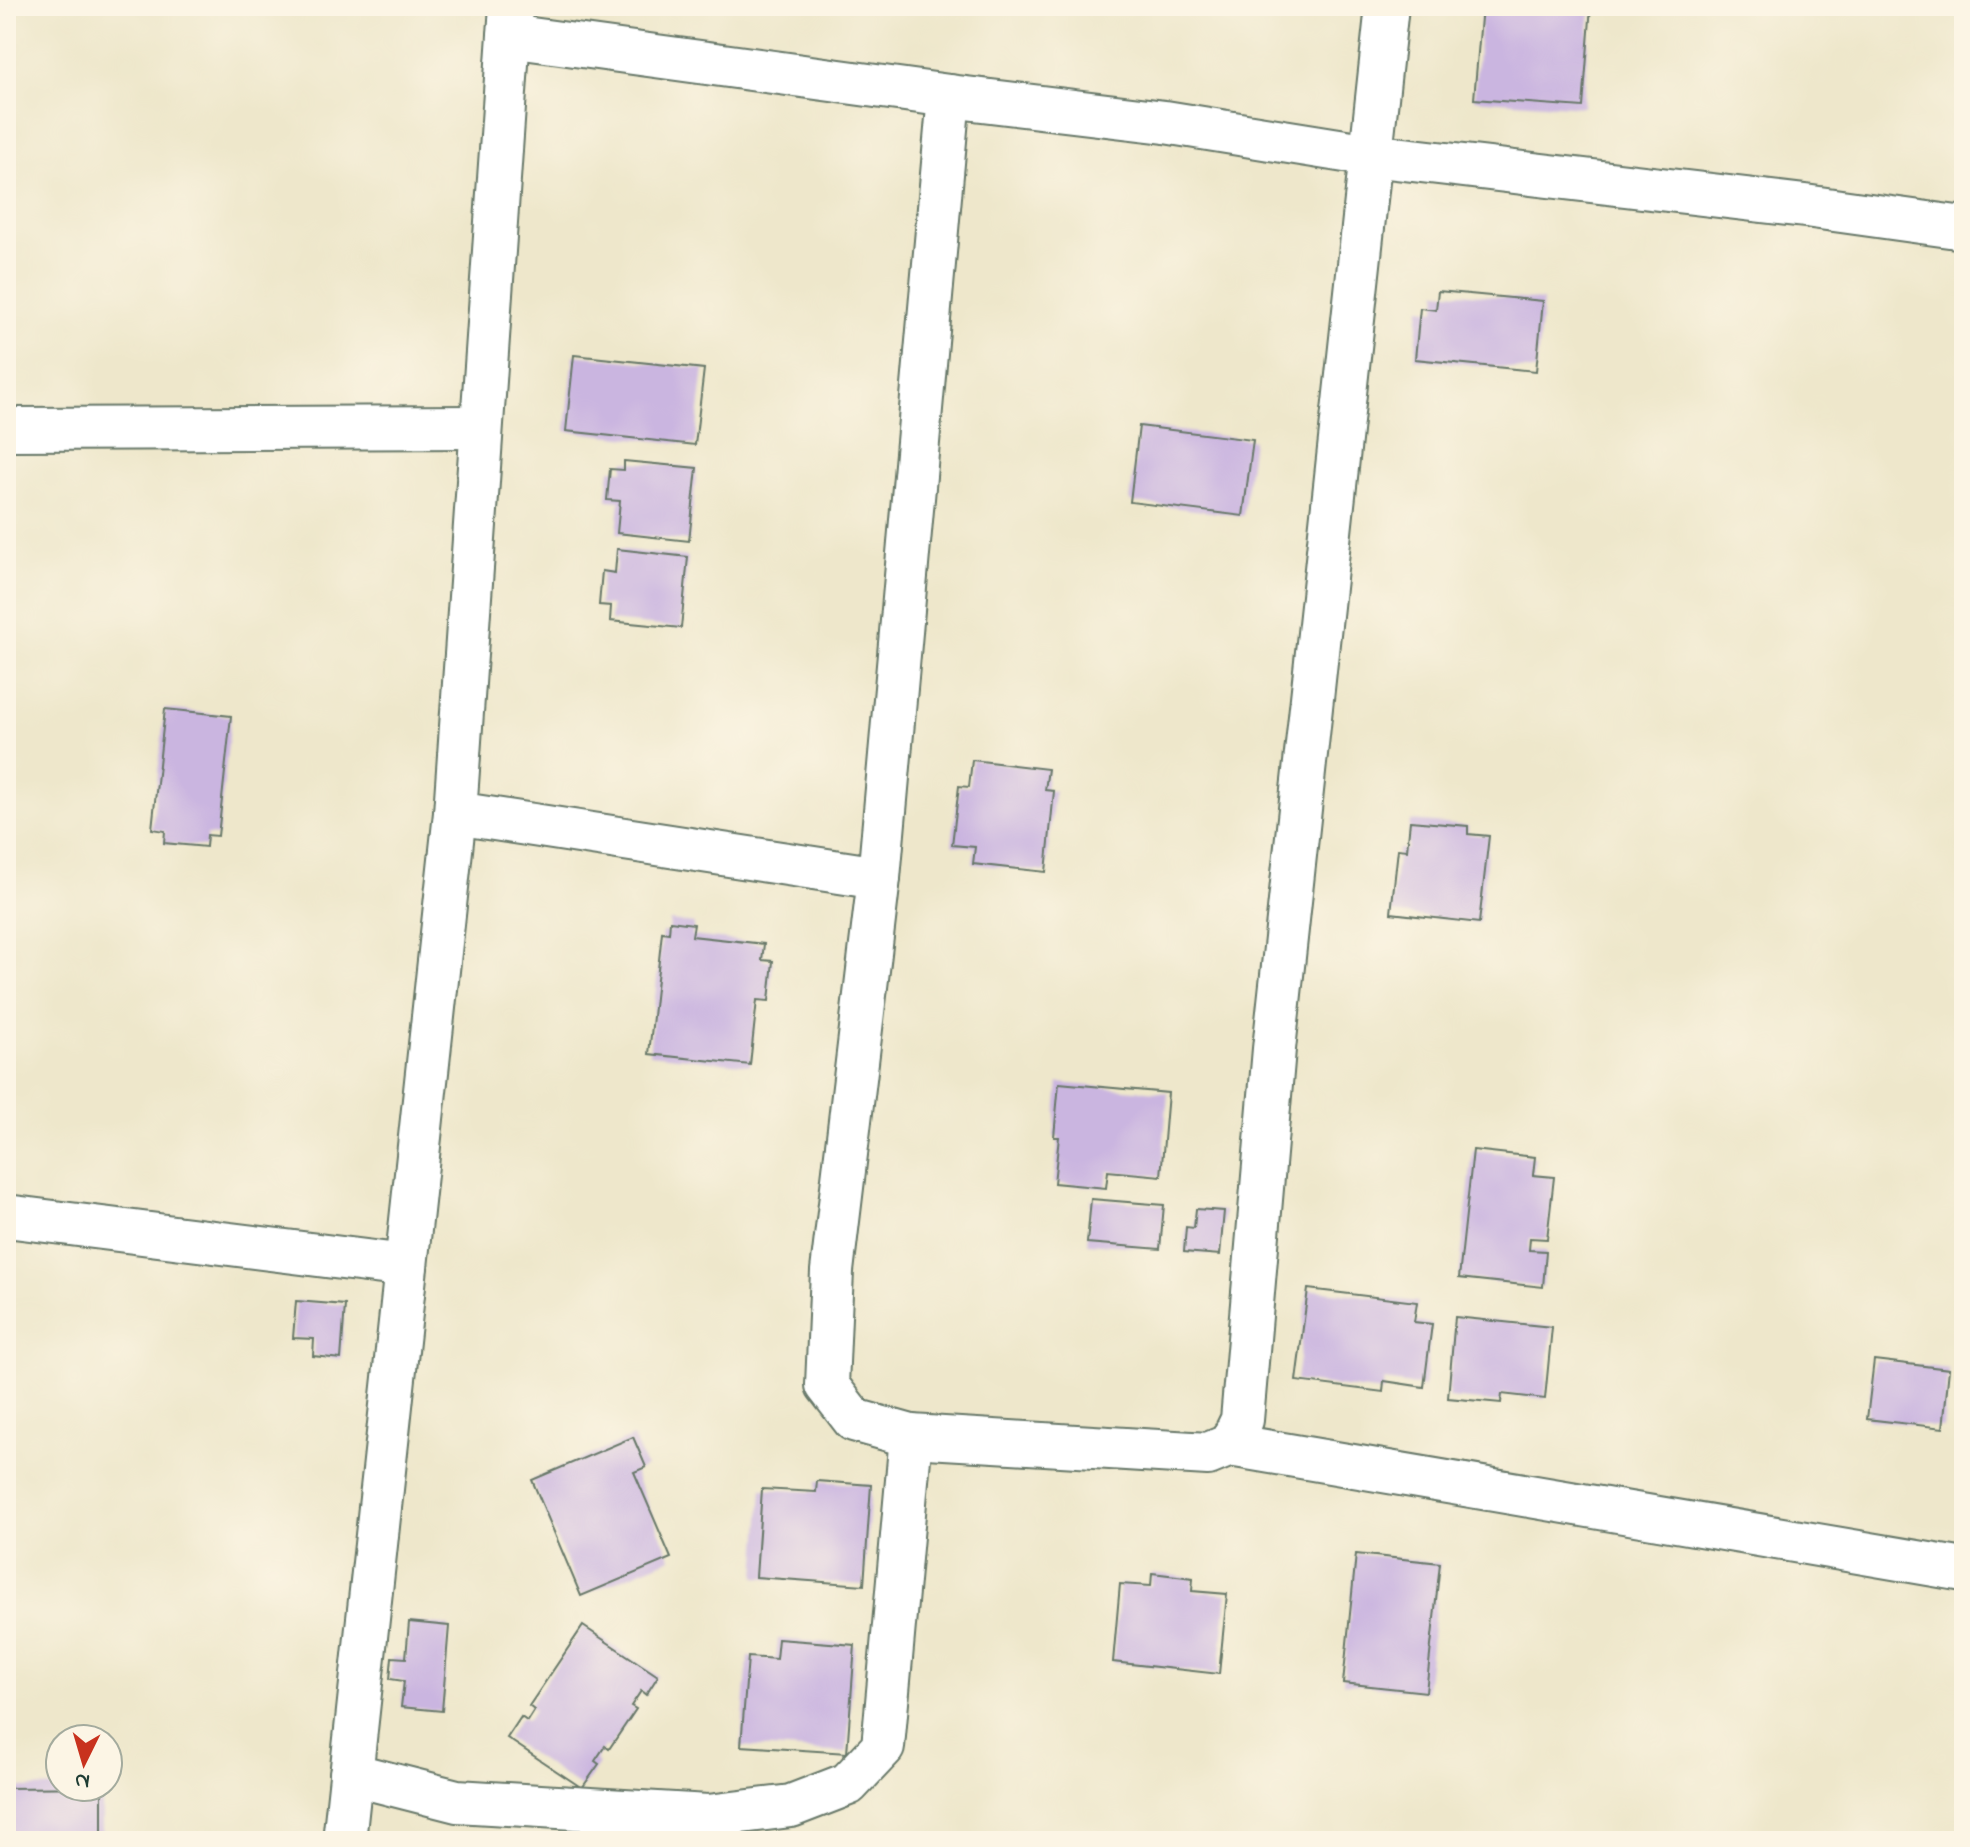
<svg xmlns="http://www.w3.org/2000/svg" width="1970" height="1847" font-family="'Indie Flower',sans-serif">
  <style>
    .building { fill: #cab5e0 }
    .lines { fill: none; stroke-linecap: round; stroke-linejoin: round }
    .minor-casing { stroke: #677869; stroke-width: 46 }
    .minor { stroke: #fff; stroke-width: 42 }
  </style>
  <rect width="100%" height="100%" fill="#fcf5e5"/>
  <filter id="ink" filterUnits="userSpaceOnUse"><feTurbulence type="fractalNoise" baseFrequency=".0125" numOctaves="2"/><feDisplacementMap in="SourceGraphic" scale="16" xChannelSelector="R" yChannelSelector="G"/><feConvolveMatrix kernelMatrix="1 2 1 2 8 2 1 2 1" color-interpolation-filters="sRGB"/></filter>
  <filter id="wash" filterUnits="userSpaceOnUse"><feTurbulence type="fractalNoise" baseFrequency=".006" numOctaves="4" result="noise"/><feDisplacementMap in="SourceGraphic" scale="32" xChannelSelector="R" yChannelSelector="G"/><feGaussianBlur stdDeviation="1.8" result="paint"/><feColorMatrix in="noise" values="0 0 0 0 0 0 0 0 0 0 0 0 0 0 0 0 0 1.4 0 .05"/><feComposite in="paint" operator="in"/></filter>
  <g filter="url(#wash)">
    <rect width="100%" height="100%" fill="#eee7cb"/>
    <g id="blocks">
      <g class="building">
        <polygon points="1482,6 1591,6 1583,107 1474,99"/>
        <polygon points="1438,291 1543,301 1536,371 1415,359 1420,308 1436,310"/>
        <polygon points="574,355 704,369 695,445 566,431"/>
        <polygon points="1139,426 1253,440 1243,516 1130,502"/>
        <polygon points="624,461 697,468 689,541 617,533 620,501 607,500 610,469 624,470"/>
        <polygon points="617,549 688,557 681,628 610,621 611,606 599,605 602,571 615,573"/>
        <polygon points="165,709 231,716 218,836 207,835 206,847 164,843 165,831 152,829"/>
        <polygon points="972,760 1048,769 1045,790 1054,791 1046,872 973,864 975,847 952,845 959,786 969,787"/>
        <polygon points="1410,821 1468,826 1468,834 1489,836 1479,923 1391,913 1398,849 1407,850"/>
        <polygon points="670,921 694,924 692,936 764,944 762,960 773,961 769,1001 757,1000 750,1065 649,1054 662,932 669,933"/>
        <polygon points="1059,1083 1168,1093 1161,1176 1108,1171 1106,1188 1054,1183 1059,1137 1054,1137"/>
        <polygon points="1473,1150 1535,1157 1533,1175 1554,1177 1547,1239 1530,1238 1529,1250 1546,1251 1543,1287 1459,1278"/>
        <polygon points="1091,1199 1164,1205 1160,1249 1087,1243"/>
        <polygon points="1196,1209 1224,1211 1220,1255 1184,1252 1186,1227 1194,1228"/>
        <polygon points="1308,1289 1417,1302 1414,1322 1432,1324 1424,1387 1384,1381 1383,1392 1296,1381"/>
        <polygon points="296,1301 345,1305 341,1359 313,1356 314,1339 293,1338"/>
        <polygon points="1455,1317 1552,1327 1545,1399 1502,1394 1501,1403 1448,1398"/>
        <polygon points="1874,1360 1949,1369 1943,1428 1867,1419"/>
        <polygon points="633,1437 646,1467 634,1472 671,1558 581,1596 532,1480"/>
        <polygon points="817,1481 871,1485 864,1585 756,1577 762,1489 816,1492"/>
        <polygon points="1356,1554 1440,1563 1426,1692 1343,1683"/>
        <polygon points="1152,1573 1193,1578 1192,1591 1227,1594 1219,1674 1113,1662 1120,1584 1151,1586"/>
        <polygon points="409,1622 449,1626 442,1711 401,1707 404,1681 390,1679 392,1657 406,1658"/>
        <polygon points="583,1626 658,1676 646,1695 641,1691 631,1706 636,1709 609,1749 605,1746 595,1761 599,1764 582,1788 507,1738 521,1717 527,1721 534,1710 529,1706"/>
        <polygon points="778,1639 855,1645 847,1753 741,1746 748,1657 776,1659"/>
        <polygon points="102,1787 102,1841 6,1841 6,1788"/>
      </g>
    </g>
  </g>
  <g filter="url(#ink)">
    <use href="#blocks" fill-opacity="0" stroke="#677869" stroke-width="2"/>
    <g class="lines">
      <defs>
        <g id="minor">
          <polyline points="509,36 949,96 1165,122 1370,155 1805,206 1964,228"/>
          <polyline points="949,96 879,878 832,1271 827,1385 854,1420 911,1436 1208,1454 1230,1445 1242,1420 1274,1049 1387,6"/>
          <polyline points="6,429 481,427"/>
          <polyline points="455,813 879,878"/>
          <polyline points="6,1216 406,1266"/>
          <polyline points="1230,1445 1964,1570"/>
          <polyline points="351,1774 457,1801 708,1816 791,1806 848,1784 883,1747 911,1436"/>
          <polyline points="344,1841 455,813 511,6"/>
        </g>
      </defs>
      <use href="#minor" class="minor-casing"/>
      <use href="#minor" class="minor"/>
    </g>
  </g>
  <rect width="1970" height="1847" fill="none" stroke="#fcf5e5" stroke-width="32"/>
  <g transform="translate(84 1763) rotate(185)"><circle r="38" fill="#fcf5e5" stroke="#a4ab9e" stroke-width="2"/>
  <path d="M0-6L14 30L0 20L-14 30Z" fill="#c8321e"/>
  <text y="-12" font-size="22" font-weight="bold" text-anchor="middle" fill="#1f3d34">N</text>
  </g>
</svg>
